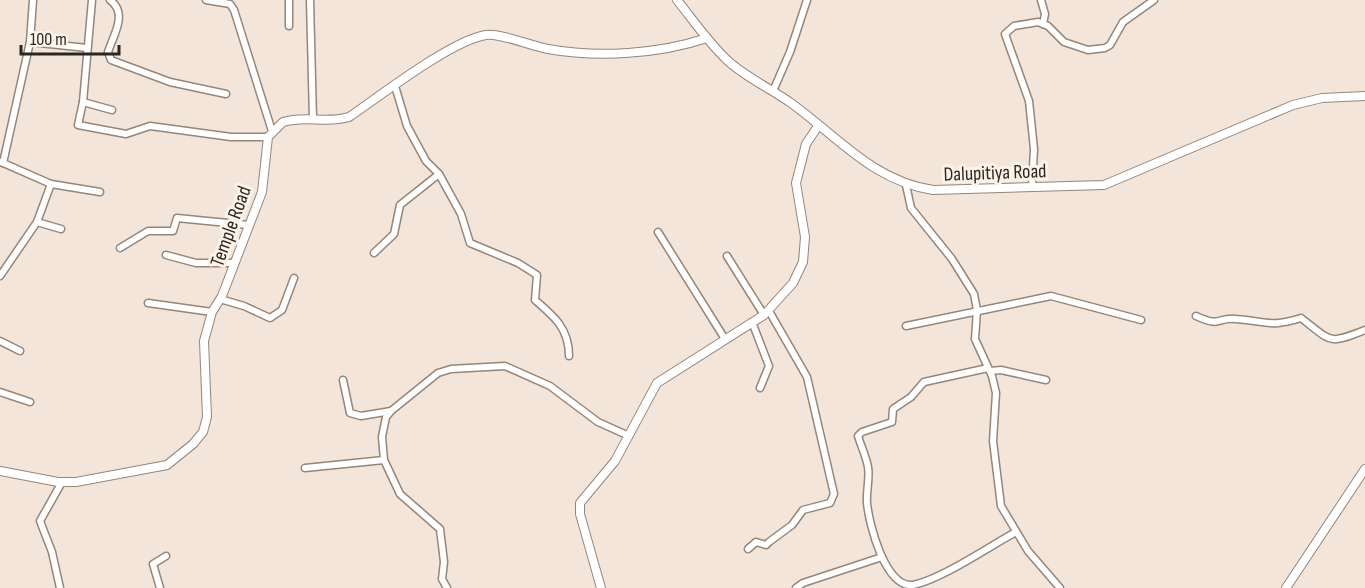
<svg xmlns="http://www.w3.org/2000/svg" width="1365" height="588" font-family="'Sofia Sans Condensed',sans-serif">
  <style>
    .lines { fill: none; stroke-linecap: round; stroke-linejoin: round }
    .minor-casing { stroke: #93867b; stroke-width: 9 }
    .tertiary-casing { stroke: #93867b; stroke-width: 10 }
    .minor { stroke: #fff; stroke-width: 6 }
    .tertiary { stroke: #fff; stroke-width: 8 }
    .labels { text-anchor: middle; stroke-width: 6; stroke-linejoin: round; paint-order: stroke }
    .street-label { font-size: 20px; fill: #2b2622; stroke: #fef3e9 }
  </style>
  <rect width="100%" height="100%" fill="#f3e5d9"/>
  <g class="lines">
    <defs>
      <g id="minor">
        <polyline points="92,0 83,102 78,125 126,134 150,126 231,137 268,137"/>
        <path d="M110 0C128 13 114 34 108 52L111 60 170 82 226 94"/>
        <polyline points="206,0 230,4 234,10 272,131"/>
        <polyline points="310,0 313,119"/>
        <polyline points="1041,0 1045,14 1043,24"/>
        <polyline points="289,26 289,0"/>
        <polyline points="30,42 87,48"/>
        <path d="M395 86 407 126 426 161 439 174 461 214 470 243 518 263 537 275 535 300C555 317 569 329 569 356"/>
        <polyline points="773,91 790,52 807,0"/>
        <polyline points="83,102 112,110"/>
        <polyline points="1,162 51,184 100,192"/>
        <polyline points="3,163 30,42 33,0"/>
        <polyline points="51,184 37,222 61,229"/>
        <polyline points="906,185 911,208 952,259 974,294 977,310 975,339 992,376 996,393 993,441 1001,506 1028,551 1060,588"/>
        <polyline points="1032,186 1034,149 1029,101 1005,34 1014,26 1038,22 1048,26 1064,42 1088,50 1105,48 1110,45 1123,22 1154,0"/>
        <polyline points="658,232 725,339"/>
        <polyline points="120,248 148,231 173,231 177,218 248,225"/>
        <polyline points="374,253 394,234 400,205 439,174"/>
        <polyline points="166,255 196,263 235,263"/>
        <polyline points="727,256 764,315"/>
        <polyline points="0,276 37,222"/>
        <polyline points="220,299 244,306 270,318 282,310 294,278"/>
        <polyline points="148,303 212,312"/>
        <path d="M1196 316C1222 328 1216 317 1236 319 1267 321 1269 328 1301 318 1332 342 1328 345 1365 330"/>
        <polyline points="752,322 769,366 760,388"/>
        <polyline points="906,326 1051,296 1141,320"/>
        <polyline points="0,341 20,351"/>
        <path d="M988 368 924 382 911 397 893 409 892 422 862 432 858 436C861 446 866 456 868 467 870 478 866 491 867 503 869 524 885 588 913 585 942 579 988 547 1016 532"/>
        <polyline points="990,371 1001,370 1046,380"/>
        <polyline points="343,380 350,413 361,416 391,411"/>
        <polyline points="0,392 30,402"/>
        <polyline points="305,468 384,460"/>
        <polyline points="748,549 756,542 766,545 769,542 792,525 803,510 830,503 834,494 807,377 769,311"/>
        <polyline points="60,588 52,552 40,521 62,482"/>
        <polyline points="160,588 153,564 166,556"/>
        <polyline points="447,588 442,579 444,562 440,529 400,494 384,460 382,437 386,417 391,411 438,373 451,369 505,366 550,386 598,422 629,436"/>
        <polyline points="796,588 803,583 882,557"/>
      </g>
      <g id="tertiary">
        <path d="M677 0C693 20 708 42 727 60 745 77 770 88 791 103 838 137 873 181 933 190L1104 185 1293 105 1322 98 1365 96"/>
        <path d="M0 471 58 482H76L167 465 193 444 203 432 207 417 204 341 212 312 222 296 262 192 268 137 283 122C306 115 325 124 349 117 380 96 452 40 486 35 501 33 531 46 548 49 598 58 659 54 707 38"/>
        <polyline points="601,588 580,514 580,503 615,461 657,383 764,315 793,283 803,262 805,237 796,183 806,144 818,126"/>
        <polyline points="1286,588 1365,469"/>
      </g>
    </defs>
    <use href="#minor" class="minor-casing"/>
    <use href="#tertiary" class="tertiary-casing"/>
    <use href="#minor" class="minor"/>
    <use href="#tertiary" class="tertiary"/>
  </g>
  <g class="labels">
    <g class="street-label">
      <text transform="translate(995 172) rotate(-2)" y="7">Dalupitiya Road</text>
      <text transform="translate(230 226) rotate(-70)" y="7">Temple Road</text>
    </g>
  </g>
  <path d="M21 45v9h98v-9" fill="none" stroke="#2b2622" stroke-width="3"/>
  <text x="30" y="45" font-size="18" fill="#2b2622" stroke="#fef3e9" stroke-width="4.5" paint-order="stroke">100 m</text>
</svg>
